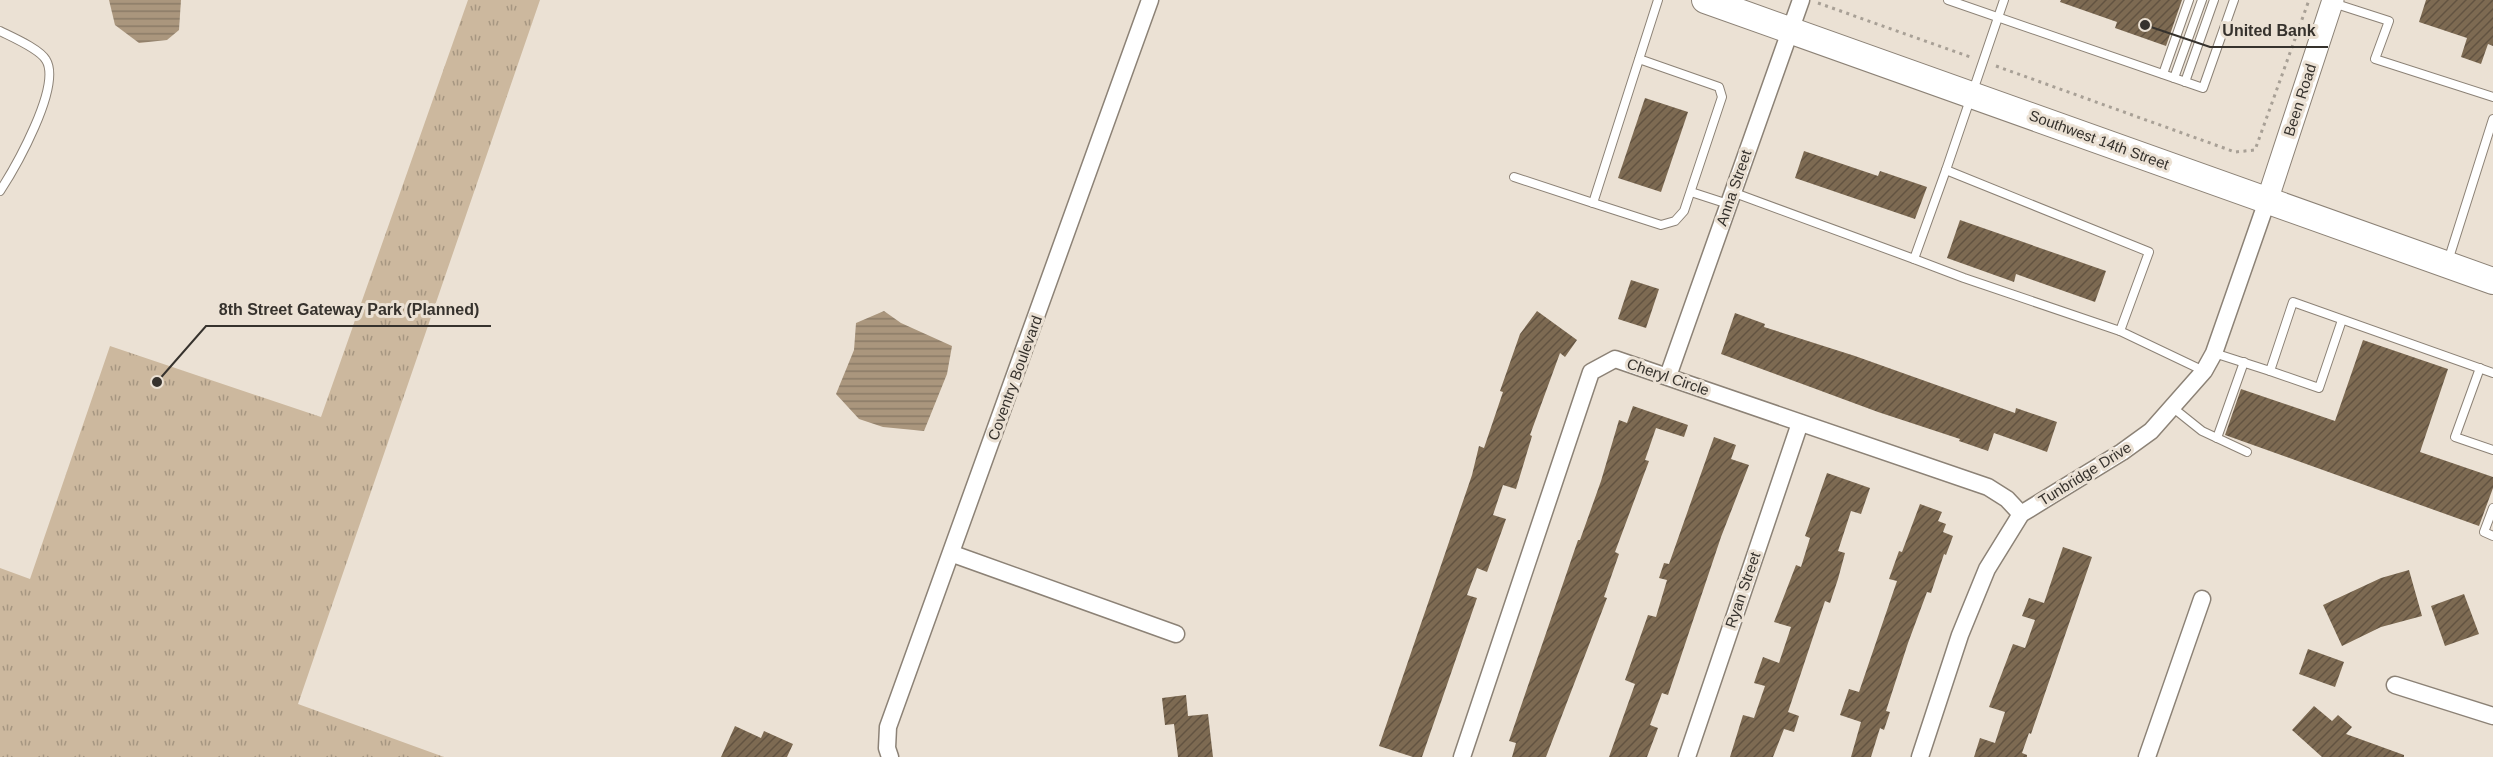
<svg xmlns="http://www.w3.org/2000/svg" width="2493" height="757" font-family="Arial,sans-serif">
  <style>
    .park { fill: url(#park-tufts) }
    .water { fill: url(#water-rules) }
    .building { fill: url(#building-hatch) }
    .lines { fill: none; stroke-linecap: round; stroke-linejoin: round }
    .service-casing { stroke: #8c8276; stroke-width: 10 }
    .minor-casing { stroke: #8c8276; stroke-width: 19 }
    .tertiary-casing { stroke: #8c8276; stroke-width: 23 }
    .primary-casing { stroke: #8c8276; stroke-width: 28 }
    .path { stroke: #a8a096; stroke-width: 3; stroke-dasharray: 3 4.5; stroke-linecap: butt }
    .service { stroke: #fff; stroke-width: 8 }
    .minor { stroke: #fff; stroke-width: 16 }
    .tertiary { stroke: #fff; stroke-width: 21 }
    .primary { stroke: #fff; stroke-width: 26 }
    .labels { text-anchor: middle; stroke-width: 6; stroke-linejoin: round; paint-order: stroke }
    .street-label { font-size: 15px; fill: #36322d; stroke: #ebe1d4 }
    .leader { fill: none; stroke: #36322d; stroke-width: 2 }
    .callout-dot { fill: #36322d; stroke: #ebe1d4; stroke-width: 2 }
    .callout-label { font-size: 16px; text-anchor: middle; font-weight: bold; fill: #36322d; stroke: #ebe1d4; stroke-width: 6; stroke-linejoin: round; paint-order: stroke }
  </style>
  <defs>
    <pattern id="park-tufts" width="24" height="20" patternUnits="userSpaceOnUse" patternTransform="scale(1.5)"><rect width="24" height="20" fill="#ccb89e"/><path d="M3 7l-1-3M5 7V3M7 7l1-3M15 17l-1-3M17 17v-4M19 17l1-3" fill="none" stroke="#a69681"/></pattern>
    <pattern id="water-rules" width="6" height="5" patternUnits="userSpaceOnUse" patternTransform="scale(1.5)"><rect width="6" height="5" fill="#aa967d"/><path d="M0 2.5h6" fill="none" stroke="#8b7b67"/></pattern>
    <pattern id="building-hatch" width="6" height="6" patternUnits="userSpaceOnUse" patternTransform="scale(1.5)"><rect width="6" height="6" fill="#7d6a52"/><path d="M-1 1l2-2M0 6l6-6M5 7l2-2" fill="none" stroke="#625341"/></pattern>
  </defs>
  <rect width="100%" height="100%" fill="#ebe1d4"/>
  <polygon class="park" points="468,0 540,0 298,704 444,757 0,757 0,568 30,579 110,346 321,417"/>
  <g class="water">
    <polygon points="109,0 181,0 179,30 167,40 139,43 115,25"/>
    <polygon points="884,311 901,323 952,346 947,374 924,431 883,427 859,419 836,394 854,350 856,323"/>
  </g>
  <g class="building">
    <polygon points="2061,0 2182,0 2166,46 2115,28 2117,22 2060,2"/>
    <polygon points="2426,0 2493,0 2493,46 2488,44 2481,64 2461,57 2467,38 2419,22"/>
    <polygon points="1645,98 1688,112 1661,192 1618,178"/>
    <polygon points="1804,151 1878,176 1880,171 1927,187 1915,219 1795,178"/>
    <polygon points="1960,220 2106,271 2095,302 2016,274 2014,282 1947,258"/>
    <polygon points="1631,280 1659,289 1646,328 1618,319"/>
    <polygon points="1537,311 1577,340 1565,357 1560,353 1530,435 1532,436 1516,489 1503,485 1493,515 1506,519 1487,572 1477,568 1467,595 1477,598 1422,757 1413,757 1379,746 1472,475 1479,446 1484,448 1503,392 1500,391 1520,334"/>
    <polygon points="1735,313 1765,324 1764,327 1855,356 2015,413 2016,408 2057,422 2047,452 1994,433 1988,451 1959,441 1960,439 1878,412 1721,354"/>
    <polygon points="2363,340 2448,369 2420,452 2493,477 2493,488 2479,526 2225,435 2241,389 2335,421"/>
    <polygon points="1633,406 1688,425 1684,437 1656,428 1645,460 1649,461 1615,552 1619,554 1604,597 1607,598 1546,757 1512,757 1516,743 1509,741 1578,540 1580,540 1601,481 1619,420 1627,423"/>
    <polygon points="1714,437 1736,445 1731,459 1749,465 1721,537 1668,695 1662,693 1650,725 1658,728 1647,757 1609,757 1635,684 1625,680 1648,615 1656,617 1667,580 1659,578 1664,563 1669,564"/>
    <polygon points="1827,473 1870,488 1861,514 1851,511 1838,551 1845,553 1838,579 1830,603 1825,601 1788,712 1799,716 1794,732 1784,729 1773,757 1730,757 1743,715 1754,718 1765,686 1754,683 1763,657 1779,663 1791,627 1774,622 1796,565 1801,567 1810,538 1805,536"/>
    <polygon points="1920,504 1942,512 1938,521 1946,524 1943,532 1953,536 1946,555 1944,554 1931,593 1927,592 1908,643 1886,711 1890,712 1884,730 1880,728 1871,757 1851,757 1861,722 1840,715 1849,689 1859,692 1897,581 1889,579 1899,551 1902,552"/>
    <polygon points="2063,547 2092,557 2031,734 2029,733 2022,753 2027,755 2027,757 1974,757 1980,738 1995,743 2005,712 1989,707 2013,644 2025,648 2035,620 2022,616 2029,598 2044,603"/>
    <polygon points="2409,570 2422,616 2381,627 2342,646 2323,605 2381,578"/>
    <polygon points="2464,594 2479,634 2445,646 2431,606"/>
    <polygon points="2308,649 2344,662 2335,687 2299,674"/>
    <polygon points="1186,695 1188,716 1208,714 1213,757 1178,757 1174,724 1165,725 1162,698"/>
    <polygon points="2314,706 2332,721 2338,715 2352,727 2346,734 2404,755 2404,757 2322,757 2292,730"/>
    <polygon points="735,726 761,738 764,731 793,744 787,757 721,757"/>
  </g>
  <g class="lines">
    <defs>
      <g id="service">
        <polyline points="1948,0 2203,88 2234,0"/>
        <polyline points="2004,0 1946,170 2149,252 2120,331 2204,371"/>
        <polyline points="2333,3 2389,21 2375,59 2493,97"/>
        <path d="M0 31C12 37 40 49 46 60 62 86 15 168 0 191"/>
        <polyline points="1639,59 1719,87 1722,97 1684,211 1675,221 1661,225 1593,203 1658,0"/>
        <polyline points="2163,74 2189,0"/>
        <polyline points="2174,78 2202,0"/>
        <polyline points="2185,82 2214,0"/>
        <polyline points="1514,177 1593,203"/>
        <polyline points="1691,192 1728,204"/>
        <polyline points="1732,192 1914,259 1946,170"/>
        <polyline points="1914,259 1964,278 2120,331"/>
        <polyline points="2448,261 2493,119"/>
        <polyline points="2214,353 2270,371 2293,302 2493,373"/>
        <polyline points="2480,368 2455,437 2493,450"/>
        <polyline points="2270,371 2319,388 2342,320"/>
        <polyline points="2172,407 2202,431 2247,452"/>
        <polyline points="2217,438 2244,362"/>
        <polyline points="2493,508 2484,532 2493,536"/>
      </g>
      <g id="minor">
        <polyline points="1668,376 1801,0"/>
        <polyline points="953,554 1176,634"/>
        <polyline points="2395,685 2493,716"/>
        <polyline points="890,757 887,748 888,727 1150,0"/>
        <polyline points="1462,757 1591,372 1615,359 1988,487 2007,499 2021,514"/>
        <polyline points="1687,757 1800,423"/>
        <polyline points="1920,757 1960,635 1987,569 2021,514 2122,452 2151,431 2204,371 2214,353 2267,201"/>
        <polyline points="2147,757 2202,599"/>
      </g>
      <polyline id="tertiary" points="2267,201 2333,0"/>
      <polyline id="primary" points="1705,0 2493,281"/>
    </defs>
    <use href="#service" class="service-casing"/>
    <use href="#minor" class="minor-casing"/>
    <use href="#tertiary" class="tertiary-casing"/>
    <use href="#primary" class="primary-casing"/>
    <g class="path">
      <polyline points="1818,3 1973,58"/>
      <polyline points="1996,66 2235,152 2255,150 2309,0"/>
    </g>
    <use href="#service" class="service"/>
    <use href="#minor" class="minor"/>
    <use href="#tertiary" class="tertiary"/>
    <use href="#primary" class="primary"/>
  </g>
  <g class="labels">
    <g class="street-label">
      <text transform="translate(2300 100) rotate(-72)" y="5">Been Road</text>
      <text transform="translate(2099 140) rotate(20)" y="5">Southwest 14th Street</text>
      <text transform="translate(1734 188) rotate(-71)" y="5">Anna Street</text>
      <text transform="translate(1668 377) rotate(19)" y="5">Cheryl Circle</text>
      <text transform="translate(1015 378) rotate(-70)" y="5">Coventry Boulevard</text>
      <text transform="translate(2085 474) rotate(-32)" y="5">Tunbridge Drive</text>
      <text transform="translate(1743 590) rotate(-71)" y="5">Ryan Street</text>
    </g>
  </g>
  <path class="leader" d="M2145 25L2210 47H2328M157 382L206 326H491"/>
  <g class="callout-dot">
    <circle cx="2145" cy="25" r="6"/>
    <circle cx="157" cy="382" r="6"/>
  </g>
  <g class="callout-label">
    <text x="2269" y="36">United Bank</text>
    <text x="349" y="315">8th Street Gateway Park (Planned)</text>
  </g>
</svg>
